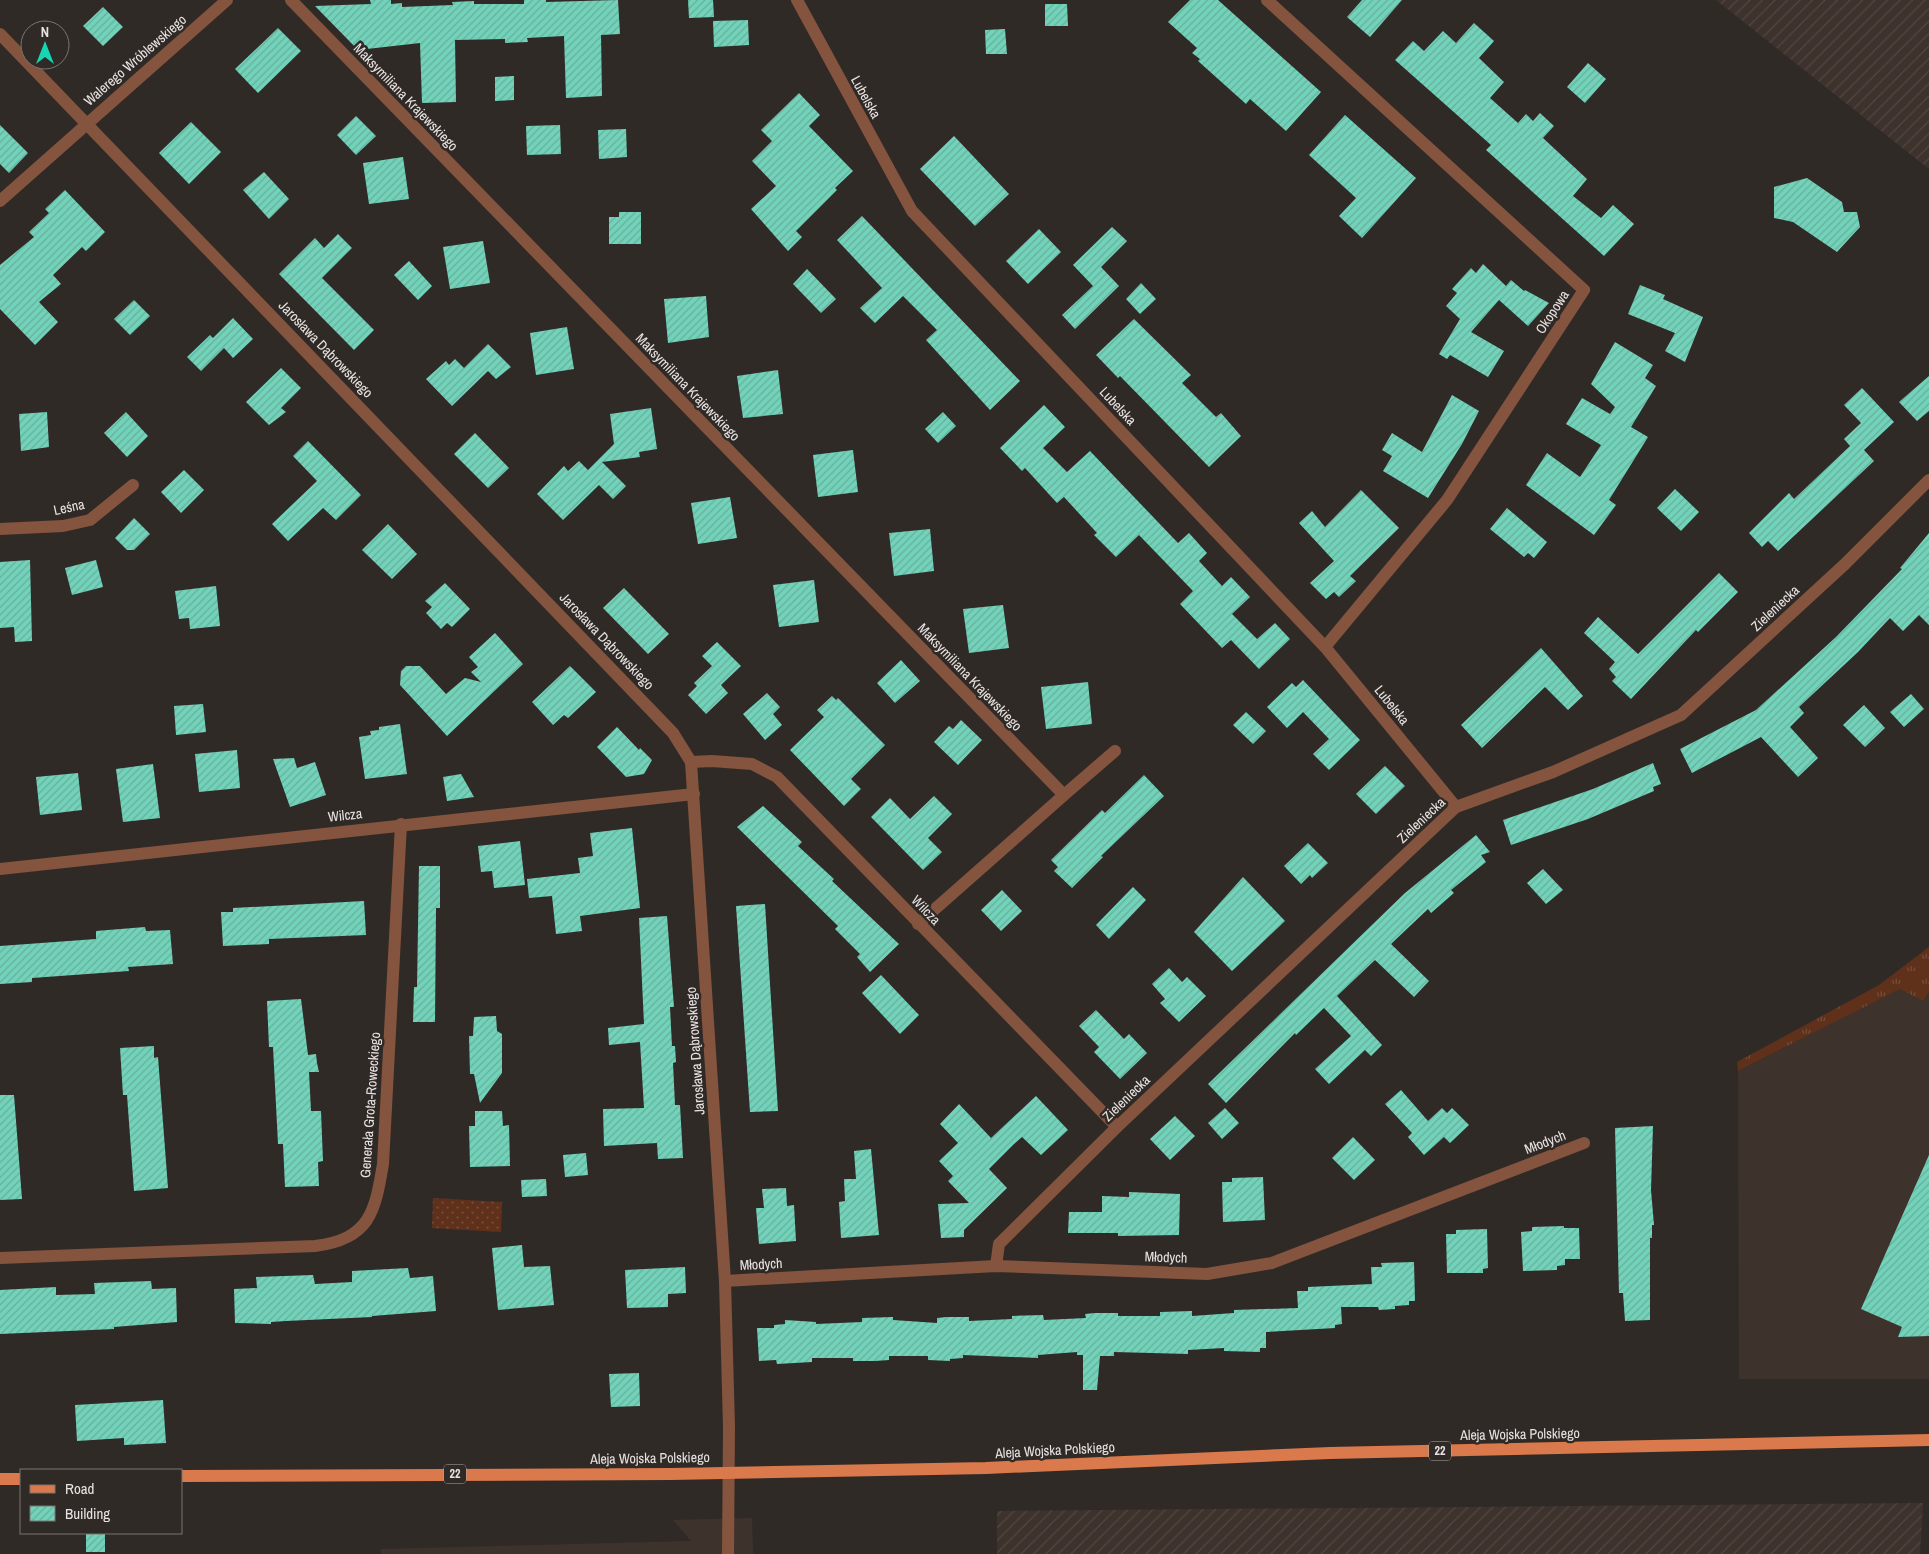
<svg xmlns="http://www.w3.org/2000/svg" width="1929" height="1554" font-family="'Archivo Narrow',sans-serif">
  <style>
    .built { fill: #3e322d }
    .industrial { fill: url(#industrial-furrows) }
    .grass { fill: url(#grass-tufts) }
    .garden { fill: url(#garden-dots) }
    .building { fill: url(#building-hatch) }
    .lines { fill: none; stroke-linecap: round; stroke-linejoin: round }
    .minor { stroke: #84543f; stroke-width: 12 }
    .primary { stroke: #da794b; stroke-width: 12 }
    .labels { text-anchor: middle; stroke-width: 5; stroke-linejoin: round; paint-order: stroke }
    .shield { fill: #302a27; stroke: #b1acaa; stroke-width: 1 }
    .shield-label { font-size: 12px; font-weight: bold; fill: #e8e3e2 }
    .street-label { font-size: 14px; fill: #e8e3e2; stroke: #302a27 }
  </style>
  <defs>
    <pattern id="industrial-furrows" width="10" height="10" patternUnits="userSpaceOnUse" patternTransform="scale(1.25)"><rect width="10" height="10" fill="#3e322d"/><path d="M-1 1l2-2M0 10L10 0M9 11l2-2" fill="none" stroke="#514641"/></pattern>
    <pattern id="grass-tufts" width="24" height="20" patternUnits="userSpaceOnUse" patternTransform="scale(1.25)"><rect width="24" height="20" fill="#5f301a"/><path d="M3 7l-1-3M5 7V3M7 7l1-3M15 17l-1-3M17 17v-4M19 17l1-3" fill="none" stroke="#764e3b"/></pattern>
    <pattern id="garden-dots" width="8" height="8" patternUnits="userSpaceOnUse" patternTransform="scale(1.25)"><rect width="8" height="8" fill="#5f301a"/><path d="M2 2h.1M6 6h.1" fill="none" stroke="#764e3b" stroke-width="1.8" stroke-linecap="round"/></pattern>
    <pattern id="building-hatch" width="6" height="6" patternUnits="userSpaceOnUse" patternTransform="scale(1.25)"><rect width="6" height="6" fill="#72d3ba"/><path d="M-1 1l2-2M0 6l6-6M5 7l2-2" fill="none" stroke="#67af9c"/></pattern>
  </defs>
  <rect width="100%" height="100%" fill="#302a27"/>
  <g class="built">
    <polygon points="1900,989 1923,1001 1929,992 1929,1379 1739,1379 1738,1071"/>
    <polygon points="752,1518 753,1554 381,1554 381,1549 691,1541 673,1520"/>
  </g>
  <g class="industrial">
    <polygon points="1716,0 1929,0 1929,169"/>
    <polygon points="1923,1503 1920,1554 997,1554 997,1511"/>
  </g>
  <polygon class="grass" points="1929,947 1929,992 1923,1001 1900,989 1738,1071 1737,1062 1879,985"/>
  <polygon class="garden" points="433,1198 502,1202 501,1232 432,1228"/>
  <g class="building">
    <polygon points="370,0 391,0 391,4 402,3 402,7 453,5 452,2 474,1 474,4 524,4 524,0 546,0 546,2 618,0 620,34 601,35 602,96 566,98 564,36 527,38 528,42 505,43 505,39 455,40 456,102 422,103 420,43 358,50 315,6 371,4"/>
    <polygon points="688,0 713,0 714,17 689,18"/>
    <polygon points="1190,0 1218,0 1321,92 1286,131 1250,99 1246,104 1198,61 1200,59 1192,53 1197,48 1168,22"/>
    <polygon points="1362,0 1402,0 1370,37 1347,17"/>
    <polygon points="1045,4 1067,4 1068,26 1045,26"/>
    <polygon points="103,7 123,27 103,46 83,26"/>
    <polygon points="748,20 749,45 714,47 713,21"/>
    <polygon points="1474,23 1494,41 1479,58 1504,82 1490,98 1518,123 1526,114 1533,121 1540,113 1554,126 1543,138 1587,179 1573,196 1601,218 1613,205 1634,224 1604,256 1486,150 1491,145 1395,60 1413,41 1424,51 1443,31 1456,43"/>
    <polygon points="278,28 301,51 258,93 235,69"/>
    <polygon points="1005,29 1007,54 986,54 985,30"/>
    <polygon points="1588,63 1606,79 1585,103 1567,87"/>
    <polygon points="514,76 514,100 495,101 495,77"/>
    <polygon points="799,93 820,115 809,126 853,171 835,188 837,190 796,231 802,237 788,251 751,209 776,186 752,161 772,141 761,130"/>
    <polygon points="1345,115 1416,178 1362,238 1339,216 1356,198 1309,155"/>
    <polygon points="356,116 376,136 356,155 337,135"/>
    <polygon points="191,122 221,152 189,184 159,153"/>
    <polygon points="0,125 28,153 9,173 0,164"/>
    <polygon points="560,125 561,154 527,155 526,126"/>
    <polygon points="626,129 627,157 599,159 598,130"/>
    <polygon points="954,136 1009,194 975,226 920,169"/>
    <polygon points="403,157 409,199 369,204 363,163"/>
    <polygon points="264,172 289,199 269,219 243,190"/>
    <polygon points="1807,178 1842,202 1844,212 1857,212 1860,227 1837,252 1793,222 1774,218 1774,187"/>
    <polygon points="65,190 105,232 86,251 82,247 53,275 61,284 39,302 58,322 35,345 0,309 0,265 34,237 29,232 49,213 45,209"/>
    <polygon points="619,212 641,212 641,244 609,244 609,217 619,217"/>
    <polygon points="862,216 1020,381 990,410 926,340 937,330 903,296 875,323 860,308 882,288 837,240"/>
    <polygon points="1112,227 1127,241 1101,267 1119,286 1075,329 1062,315 1093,286 1073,265"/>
    <polygon points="1039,229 1061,252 1028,284 1006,261"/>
    <polygon points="338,234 352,248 322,278 374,330 354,350 279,274 315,238 324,248"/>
    <polygon points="483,241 490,283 450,289 443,247"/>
    <polygon points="409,261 432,286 418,300 394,275"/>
    <polygon points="1483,264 1506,286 1511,280 1524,291 1525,290 1549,303 1528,326 1499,300 1471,332 1504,351 1488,377 1450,355 1447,359 1439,354 1460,319 1446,306 1457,293 1452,289 1471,268 1476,273"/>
    <polygon points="807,269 836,299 821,313 793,284"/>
    <polygon points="1141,283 1156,299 1140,314 1126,299"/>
    <polygon points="1640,285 1665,295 1663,299 1703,317 1685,362 1665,351 1675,333 1628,314"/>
    <polygon points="706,296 709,337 668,343 664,299"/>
    <polygon points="134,300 150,316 130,335 114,319"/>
    <polygon points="233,318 253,339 233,358 224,348 201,371 187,357 210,335 213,338"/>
    <polygon points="1134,319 1191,375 1182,383 1216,417 1221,413 1241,436 1209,467 1120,376 1118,378 1096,355"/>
    <polygon points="567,327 574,369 536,375 530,333"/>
    <polygon points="1615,342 1653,365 1645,378 1656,386 1631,427 1648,437 1609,500 1616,505 1594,535 1526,485 1547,453 1580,477 1601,445 1566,424 1582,398 1610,414 1615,407 1591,384"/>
    <polygon points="488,344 511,367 496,379 488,371 452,406 426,379 446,361 449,365 455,359 464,368"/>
    <polygon points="281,368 301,388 281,408 286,412 269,425 246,402"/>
    <polygon points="778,370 783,414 743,418 737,376"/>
    <polygon points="1929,376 1929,411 1917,421 1899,402"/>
    <polygon points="1862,388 1894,422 1864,450 1874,461 1778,551 1768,541 1762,547 1749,533 1789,493 1794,499 1850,446 1844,439 1861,423 1844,405"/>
    <polygon points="1452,395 1479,411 1462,444 1428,498 1383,471 1392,456 1382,450 1392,433 1422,452"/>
    <polygon points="1044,405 1065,427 1043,448 1067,472 1090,451 1178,543 1189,533 1207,553 1199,561 1222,586 1231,577 1250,597 1232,614 1257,639 1275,623 1290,639 1259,669 1231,640 1222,648 1180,604 1193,591 1139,535 1116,557 1094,535 1097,533 1064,497 1057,503 1025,468 1022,471 1000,448"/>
    <polygon points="651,408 657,449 639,452 640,457 602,462 626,486 613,499 599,485 563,520 537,494 564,466 568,471 579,461 588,470 614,444 610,414"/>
    <polygon points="47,412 49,447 21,451 19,414"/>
    <polygon points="126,412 148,436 127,457 104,433"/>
    <polygon points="943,412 956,426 938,443 925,429"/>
    <polygon points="475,433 509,468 488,488 454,454"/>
    <polygon points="308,441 361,495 336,520 323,508 288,541 272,524 317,481 293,456"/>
    <polygon points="853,450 858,492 818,497 813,455"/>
    <polygon points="184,470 204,490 181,513 161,492"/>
    <polygon points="1675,489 1699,512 1681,531 1657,508"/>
    <polygon points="1361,490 1399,528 1350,576 1356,581 1339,597 1334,592 1326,599 1310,583 1334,561 1299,523 1312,511 1325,527"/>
    <polygon points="730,497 737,538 698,544 691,503"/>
    <polygon points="1507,508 1547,542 1534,558 1528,553 1524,557 1490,529"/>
    <polygon points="134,518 150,534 134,550 127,550 115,538"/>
    <polygon points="388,524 417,554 392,579 362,550"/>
    <polygon points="930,529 934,571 894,576 889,533"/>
    <polygon points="1929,533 1929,625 1919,615 1903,631 1890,618 1858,652 1799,707 1804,713 1790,727 1818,758 1798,777 1761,737 1692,773 1680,749 1756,710 1836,637 1902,569 1900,568"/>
    <polygon points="30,560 32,641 15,642 14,627 0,628 0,562"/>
    <polygon points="96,560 103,587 72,595 65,568"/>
    <polygon points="1719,573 1738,592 1698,632 1696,630 1631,699 1612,681 1616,677 1609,669 1615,662 1584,633 1598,617 1638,654"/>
    <polygon points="814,580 819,622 779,627 773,585"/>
    <polygon points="445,583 470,609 452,627 447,623 441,629 426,613 432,607 425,601"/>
    <polygon points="216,586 220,626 190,629 189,618 179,619 175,591"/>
    <polygon points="624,588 669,634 648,654 603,608"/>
    <polygon points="1003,605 1009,648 969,653 963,609"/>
    <polygon points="495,633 523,664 447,736 400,685 401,671 406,666 420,666 446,694 465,678 481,682 471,672 478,667 469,657"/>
    <polygon points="717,642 741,666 721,685 728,693 706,714 688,695 697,686 694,683 712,666 702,656"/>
    <polygon points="1541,648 1583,696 1568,710 1545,687 1482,748 1461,725"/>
    <polygon points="901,660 920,681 895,703 877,683"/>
    <polygon points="570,666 596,692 568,718 564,715 553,725 532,702"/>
    <polygon points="1303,680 1360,740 1329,770 1313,754 1329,739 1303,712 1287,728 1267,707 1292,683 1296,687"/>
    <polygon points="1088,682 1092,724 1046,729 1041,687"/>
    <polygon points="767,693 780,707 773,714 782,725 765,740 743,714"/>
    <polygon points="1911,694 1924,709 1904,727 1890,712"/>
    <polygon points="832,696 836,700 838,698 885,745 851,779 861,789 844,806 790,750 824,717 817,710"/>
    <polygon points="203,704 206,732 176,735 174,706"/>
    <polygon points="1864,705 1885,728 1865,747 1843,725"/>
    <polygon points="1246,712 1266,731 1253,744 1233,725"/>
    <polygon points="961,720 982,740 958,765 934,742 949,726 953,729"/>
    <polygon points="400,724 407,774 365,779 359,737 371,735 370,731 379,730 379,727"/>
    <polygon points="617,727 639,750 640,748 652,760 644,774 626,777 597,747"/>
    <polygon points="237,750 240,788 199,792 195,754"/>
    <polygon points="294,758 297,768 315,762 326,795 290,807 273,759"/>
    <polygon points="1653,763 1661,784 1653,787 1654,791 1588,819 1511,845 1503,820 1593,789"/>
    <polygon points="153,764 160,818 123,822 116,769"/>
    <polygon points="1385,766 1405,786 1376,814 1356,794"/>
    <polygon points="78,773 82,810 40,815 36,777"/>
    <polygon points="461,774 474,797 447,801 443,777"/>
    <polygon points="1144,775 1164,796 1101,856 1103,857 1072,888 1054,871 1058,867 1051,860 1102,810 1105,813"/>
    <polygon points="934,796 952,814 928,838 942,852 923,870 871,817 890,798 910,819"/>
    <polygon points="763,806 802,842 798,846 834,879 832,881 899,944 870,972 857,957 860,954 835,929 838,926 737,827"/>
    <polygon points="632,828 640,908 580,916 582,931 556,934 552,896 529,898 527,879 580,873 578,858 593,856 590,833"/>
    <polygon points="1476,835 1490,852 1481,855 1486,862 1451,890 1454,893 1431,913 1428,909 1391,944 1429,981 1414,997 1375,960 1337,996 1382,1045 1371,1056 1365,1050 1329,1084 1315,1069 1351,1036 1324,1008 1296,1035 1295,1033 1226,1103 1208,1084 1405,893"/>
    <polygon points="520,841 525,885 494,888 492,871 481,872 478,846"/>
    <polygon points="1308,843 1328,863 1312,878 1310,875 1301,884 1284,866"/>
    <polygon points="419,866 440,866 440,908 436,908 435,1022 413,1022 414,987 417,987"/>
    <polygon points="1543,869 1563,890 1546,904 1527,883"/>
    <polygon points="1243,877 1285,921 1232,971 1194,932"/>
    <polygon points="1133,887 1146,900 1109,939 1096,925"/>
    <polygon points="1002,890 1022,911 1001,931 981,910"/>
    <polygon points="364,901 366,935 269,939 269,944 223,946 221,912 233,912 233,908"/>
    <polygon points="765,904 778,1111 750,1112 736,906"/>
    <polygon points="667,916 674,1007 670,1007 672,1046 675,1046 676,1062 673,1063 675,1105 680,1105 683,1158 658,1159 657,1143 604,1146 603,1109 644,1108 640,1042 609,1045 608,1028 644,1024 639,918"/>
    <polygon points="145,927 146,931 170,930 173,964 128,967 129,971 32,978 32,982 0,984 0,946 96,939 96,931"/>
    <polygon points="1169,968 1182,982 1187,977 1206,996 1179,1022 1160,1003 1165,999 1152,984"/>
    <polygon points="881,975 919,1015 900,1034 862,993"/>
    <polygon points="301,999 308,1055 316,1054 317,1063 319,1072 309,1072 311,1111 321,1111 323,1161 318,1162 319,1186 285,1187 283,1144 278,1144 273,1047 269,1047 267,1001"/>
    <polygon points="1096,1010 1124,1039 1129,1034 1147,1053 1120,1079 1094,1052 1099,1047 1079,1026"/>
    <polygon points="496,1016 497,1031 502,1034 502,1073 480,1103 474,1074 470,1074 469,1036 473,1036 474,1017"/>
    <polygon points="154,1046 154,1058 158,1057 168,1188 134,1191 127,1095 123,1095 120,1048"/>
    <polygon points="1401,1090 1428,1121 1442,1108 1447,1113 1452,1108 1469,1125 1450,1143 1444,1137 1424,1155 1408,1137 1412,1133 1385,1104"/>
    <polygon points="0,1095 14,1095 22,1199 0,1200"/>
    <polygon points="1036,1096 1068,1130 1041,1155 1022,1137 1014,1144 989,1169 1007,1188 964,1230 964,1237 941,1238 938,1204 969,1203 948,1181 953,1176 939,1161 958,1143 940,1124 959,1104 991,1138"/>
    <polygon points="1225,1108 1239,1123 1222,1139 1208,1123"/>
    <polygon points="475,1111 502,1111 503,1126 509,1125 510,1166 470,1167 469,1126 475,1126"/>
    <polygon points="1175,1116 1195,1136 1170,1160 1150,1139"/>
    <polygon points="1653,1126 1651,1190 1654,1225 1652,1225 1652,1238 1650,1238 1650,1320 1625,1321 1623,1293 1619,1293 1615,1128"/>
    <polygon points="1353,1137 1375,1160 1354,1180 1332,1158"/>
    <polygon points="871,1149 879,1235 841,1238 839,1202 845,1201 844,1179 856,1179 854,1151"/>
    <polygon points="586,1153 588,1175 565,1177 563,1155"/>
    <polygon points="1929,1155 1929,1336 1898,1337 1902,1327 1861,1309"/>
    <polygon points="1263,1177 1265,1220 1223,1222 1222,1182 1232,1182 1232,1178"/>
    <polygon points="546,1179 547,1196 522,1197 521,1180"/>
    <polygon points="786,1188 787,1206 794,1205 796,1241 759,1244 756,1208 764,1208 762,1189"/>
    <polygon points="1129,1192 1180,1194 1179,1235 1118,1236 1118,1233 1068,1233 1069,1212 1102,1212 1102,1196 1129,1197"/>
    <polygon points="1564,1226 1564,1228 1579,1228 1580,1259 1565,1259 1565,1265 1557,1266 1557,1270 1523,1271 1521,1232 1532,1231 1532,1227"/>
    <polygon points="1487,1229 1488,1268 1483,1269 1483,1273 1447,1273 1446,1234 1456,1234 1456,1230"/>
    <polygon points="522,1245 524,1267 550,1266 554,1305 498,1310 492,1248"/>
    <polygon points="1414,1262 1415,1301 1409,1301 1409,1305 1395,1306 1395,1309 1379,1310 1378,1307 1341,1307 1342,1324 1335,1325 1335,1328 1266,1332 1266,1348 1260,1348 1260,1352 1224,1351 1224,1348 1188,1350 1188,1354 1114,1352 1114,1356 1100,1356 1097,1390 1083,1390 1083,1355 1077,1355 1077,1352 1038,1355 1038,1358 963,1355 963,1358 950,1359 950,1361 928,1360 928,1356 889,1356 889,1360 875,1361 853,1361 853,1358 812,1358 812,1362 777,1364 776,1360 759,1361 757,1328 774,1328 774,1325 785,1324 785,1320 816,1322 816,1324 862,1322 862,1318 893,1317 893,1320 937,1323 937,1318 947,1317 969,1317 969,1321 1012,1319 1012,1316 1043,1315 1044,1320 1086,1318 1085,1314 1095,1313 1118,1313 1118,1316 1160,1316 1160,1312 1192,1311 1192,1316 1234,1313 1234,1310 1298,1308 1297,1291 1308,1291 1308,1287 1372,1284 1371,1267 1382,1267 1381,1263"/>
    <polygon points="685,1267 686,1293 668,1294 668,1307 627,1308 625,1270"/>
    <polygon points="408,1268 410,1278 433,1276 436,1311 372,1316 372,1317 286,1321 271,1322 271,1324 235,1323 234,1289 257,1288 256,1277 313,1275 315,1284 352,1282 352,1271"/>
    <polygon points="151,1281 152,1289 176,1288 177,1322 114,1327 114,1329 0,1334 0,1290 56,1287 56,1295 95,1294 94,1283"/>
    <polygon points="639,1373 640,1406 611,1407 609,1374"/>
    <polygon points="163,1400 166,1443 124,1445 124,1438 77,1441 75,1405"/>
    <rect x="86" y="1533" width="19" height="19"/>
  </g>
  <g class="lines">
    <g class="minor">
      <polyline points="291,0 1064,795 918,924"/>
      <polyline points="797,0 912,211 1325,647 1456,807"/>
      <polyline points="1267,0 1584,290 1447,500 1325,647"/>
      <polyline points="0,34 673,733 691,762 725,1281 729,1427 728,1554"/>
      <polyline points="0,201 227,0"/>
      <polyline points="0,529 63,526 90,520 133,485"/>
      <polyline points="691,762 712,761 752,764 777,777 1117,1127"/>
      <polyline points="1064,795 1115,751"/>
      <polyline points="0,869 694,794"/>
      <path d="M0 1258 315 1246C370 1239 375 1212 383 1164L401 824"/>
      <polyline points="996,1266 999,1244 1117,1127 1456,807 1553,772 1681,715 1845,564 1929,480"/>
      <polyline points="725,1281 996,1266 1207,1274 1272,1263 1584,1143"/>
    </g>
    <g class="primary">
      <polyline points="181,1476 671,1474 986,1468 1330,1453 1929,1440"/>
      <polyline points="0,1479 21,1479"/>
    </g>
  </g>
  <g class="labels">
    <g class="shield">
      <rect x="1429" y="1441.5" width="22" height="19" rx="4"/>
      <rect x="444" y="1464.5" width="22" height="19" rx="4"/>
    </g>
    <g class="shield-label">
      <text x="1440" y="1455">22</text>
      <text x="455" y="1478">22</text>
    </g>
    <g class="street-label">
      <text transform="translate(135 60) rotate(-41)" y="5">Walerego Wróblewskiego</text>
      <text transform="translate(406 97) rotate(46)" y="5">Maksymiliana Krajewskiego</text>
      <text transform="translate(866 97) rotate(61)" y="5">Lubelska</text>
      <text transform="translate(1552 312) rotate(-57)" y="5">Okopowa</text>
      <text transform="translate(326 349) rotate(46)" y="5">Jarosława Dąbrowskiego</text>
      <text transform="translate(688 387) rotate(46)" y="5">Maksymiliana Krajewskiego</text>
      <text transform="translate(1118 406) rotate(47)" y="5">Lubelska</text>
      <text transform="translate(69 507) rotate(-12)" y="5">Leśna</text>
      <text transform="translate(1775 608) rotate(-43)" y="5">Zieleniecka</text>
      <text transform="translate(607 641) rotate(46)" y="5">Jarosława Dąbrowskiego</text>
      <text transform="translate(970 677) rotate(46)" y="5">Maksymiliana Krajewskiego</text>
      <text transform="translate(1392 705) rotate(51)" y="5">Lubelska</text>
      <text transform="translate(345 815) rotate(-6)" y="5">Wilcza</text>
      <text transform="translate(1421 820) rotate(-43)" y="5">Zieleniecka</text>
      <text transform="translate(926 910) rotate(46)" y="5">Wilcza</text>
      <text transform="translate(695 1051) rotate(-94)" y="5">Jarosława Dąbrowskiego</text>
      <text transform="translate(1126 1098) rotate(-44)" y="5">Zieleniecka</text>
      <text transform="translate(370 1105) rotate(-86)" y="5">Generała Grota-Roweckiego</text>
      <text transform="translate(1545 1142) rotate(-21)" y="5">Młodych</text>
      <text transform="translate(1166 1257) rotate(2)" y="5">Młodych</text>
      <text transform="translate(761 1264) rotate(-3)" y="5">Młodych</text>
      <text transform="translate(1520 1434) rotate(-1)" y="5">Aleja Wojska Polskiego</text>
      <text transform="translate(1055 1450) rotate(-3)" y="5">Aleja Wojska Polskiego</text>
      <text transform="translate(650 1458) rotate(-1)" y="5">Aleja Wojska Polskiego</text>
    </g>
  </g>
  <rect x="20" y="1469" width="162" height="65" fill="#302a27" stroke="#7a7472"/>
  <rect x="30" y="1485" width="25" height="8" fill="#da794b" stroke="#7a7472"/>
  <text x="65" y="1494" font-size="15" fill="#e8e3e2">Road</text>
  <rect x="30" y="1506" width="25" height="15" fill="url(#building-hatch)" stroke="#7a7472"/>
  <text x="65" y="1519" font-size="15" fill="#e8e3e2">Building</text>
  <g transform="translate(45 45)"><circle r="24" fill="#302a27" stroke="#7a7472"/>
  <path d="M0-4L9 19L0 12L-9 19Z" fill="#17d5b2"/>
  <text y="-8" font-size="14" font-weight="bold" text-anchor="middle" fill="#e8e3e2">N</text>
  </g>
</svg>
